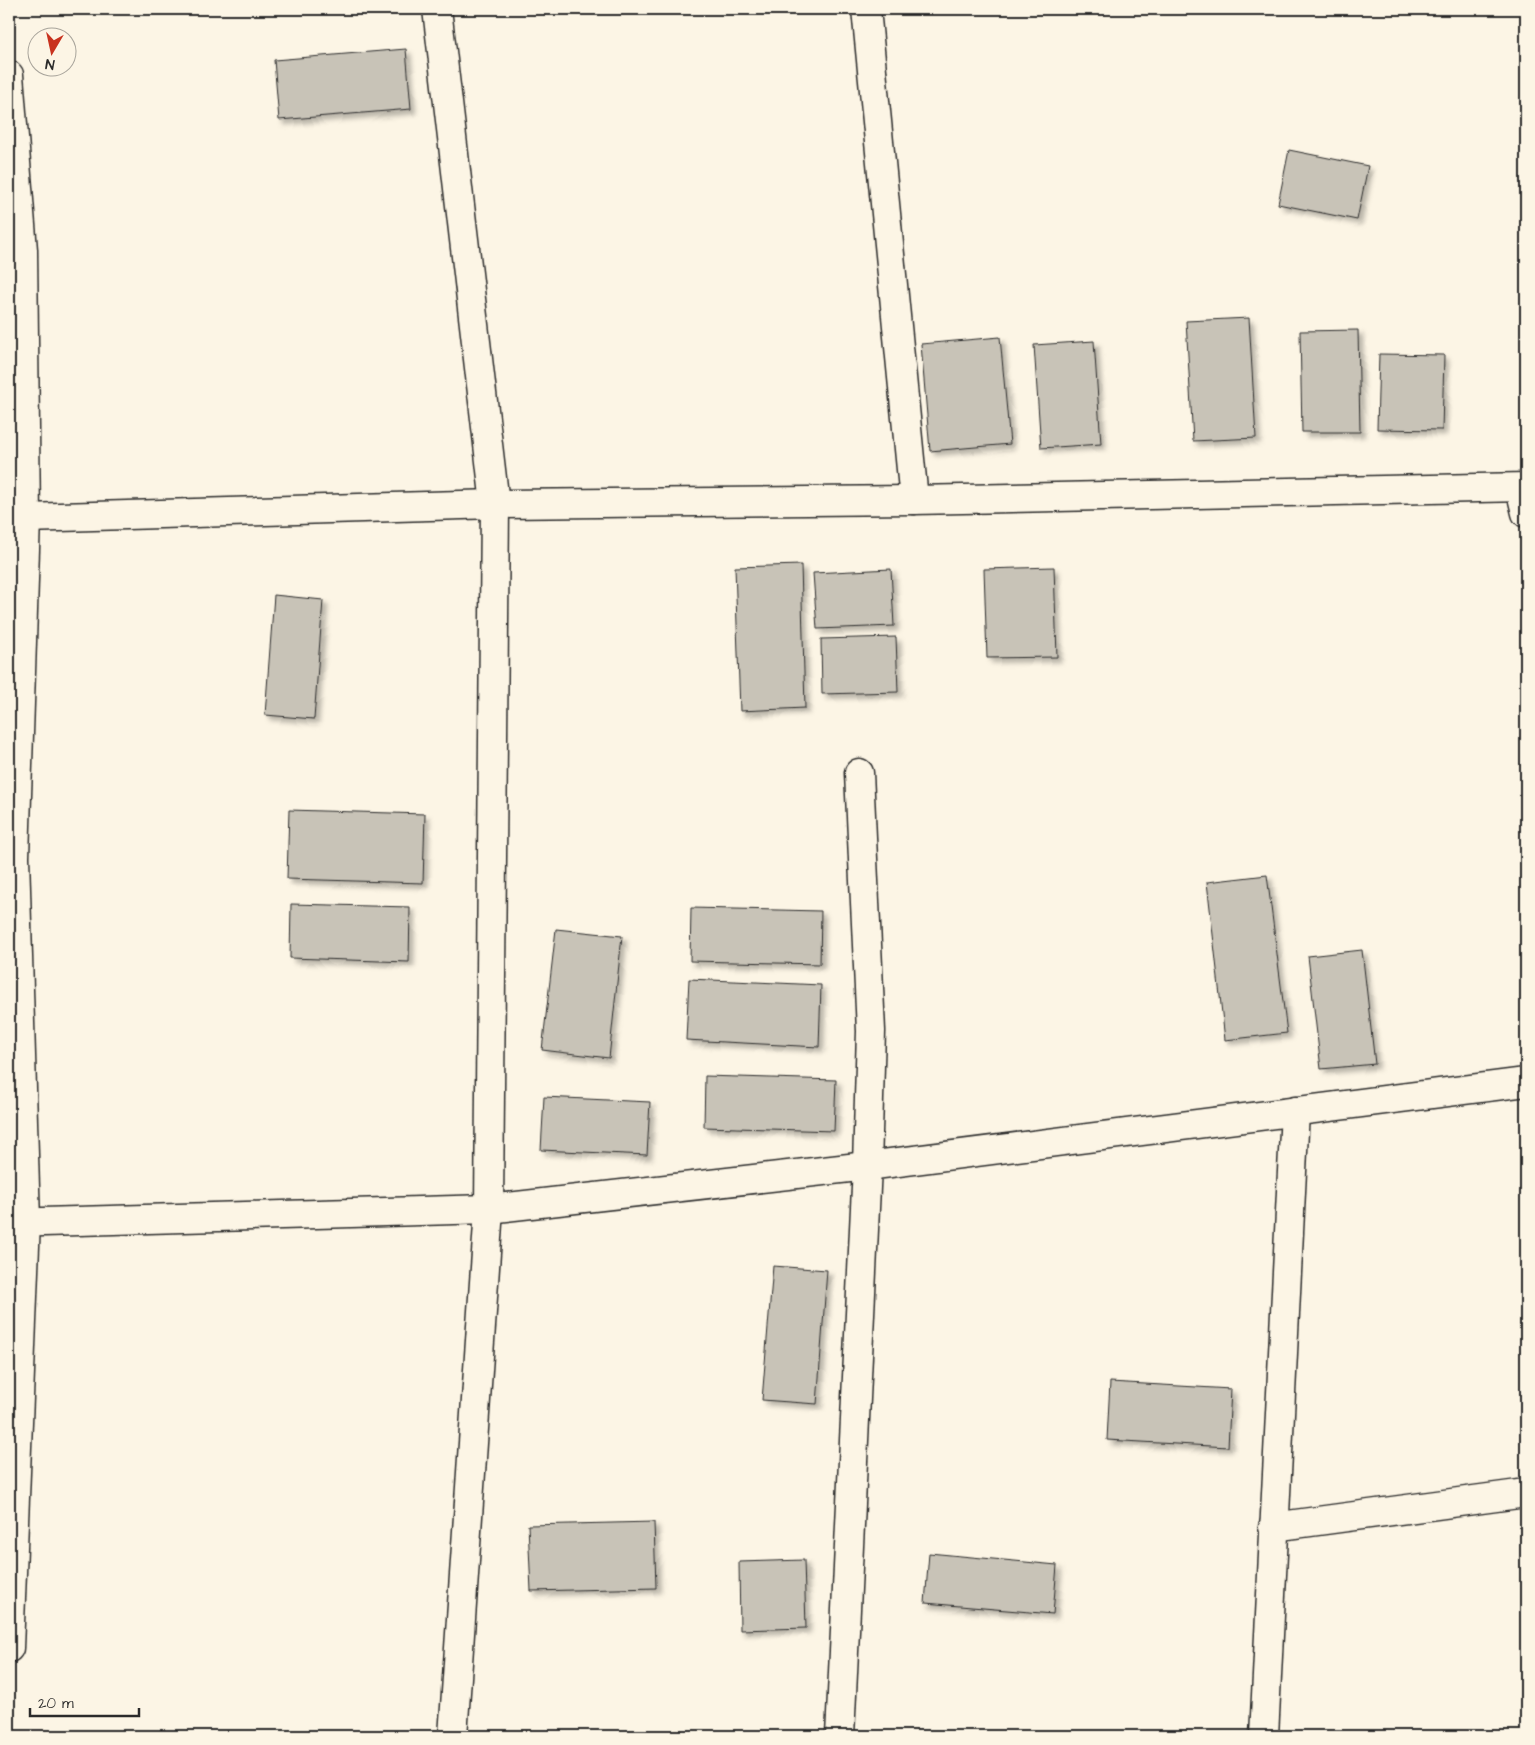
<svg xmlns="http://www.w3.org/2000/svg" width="1535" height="1745" font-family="'Architects Daughter',sans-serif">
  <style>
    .building { fill: #c8c3b7; stroke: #2b2b2b; filter: url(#shadow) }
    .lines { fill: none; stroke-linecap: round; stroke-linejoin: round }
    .minor-casing { stroke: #2b2b2b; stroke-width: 31 }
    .minor { stroke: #fcf5e5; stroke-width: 28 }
  </style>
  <defs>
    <filter id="shadow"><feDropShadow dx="4.5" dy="4.5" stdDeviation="2.5" flood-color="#0004"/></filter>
  </defs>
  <rect width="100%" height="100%" fill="#fcf5e5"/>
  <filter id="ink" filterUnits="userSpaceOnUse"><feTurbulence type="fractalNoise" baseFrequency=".02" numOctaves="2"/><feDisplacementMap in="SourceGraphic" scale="10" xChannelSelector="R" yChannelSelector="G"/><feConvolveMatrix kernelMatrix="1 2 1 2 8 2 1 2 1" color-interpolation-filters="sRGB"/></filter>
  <g filter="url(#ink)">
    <g class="building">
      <polygon points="406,49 411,109 279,120 274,60"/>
      <polygon points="1289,150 1368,166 1357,220 1278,204"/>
      <polygon points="1249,318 1256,438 1193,441 1186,321"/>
      <polygon points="1358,330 1360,432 1302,432 1300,331"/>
      <polygon points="1000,337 1010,444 930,451 921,344"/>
      <polygon points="1094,341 1101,444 1041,448 1034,345"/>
      <polygon points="1379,354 1444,355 1442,430 1377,429"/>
      <polygon points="801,565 805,708 740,711 735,567"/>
      <polygon points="1054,567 1057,657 987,658 984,569"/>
      <polygon points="891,569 894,626 817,629 813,573"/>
      <polygon points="274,595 323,600 314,719 265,715"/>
      <polygon points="896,637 898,692 822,694 821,639"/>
      <polygon points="289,810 425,814 423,883 287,879"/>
      <polygon points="1267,875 1287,1033 1225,1040 1207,882"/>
      <polygon points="291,904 410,907 409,962 290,958"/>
      <polygon points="691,908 821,911 820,964 690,961"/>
      <polygon points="556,929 622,936 609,1058 542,1050"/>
      <polygon points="1362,950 1375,1064 1321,1069 1308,956"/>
      <polygon points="689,979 821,985 819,1047 686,1040"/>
      <polygon points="705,1076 836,1080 834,1131 704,1127"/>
      <polygon points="544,1097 650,1102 647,1155 541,1150"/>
      <polygon points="773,1266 827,1270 817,1404 762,1400"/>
      <polygon points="1110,1382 1231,1389 1228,1447 1107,1440"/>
      <polygon points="654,1522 656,1588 531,1591 528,1525"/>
      <polygon points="929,1553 1057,1565 1053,1614 925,1603"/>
      <polygon points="804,1560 806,1628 740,1630 739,1562"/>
    </g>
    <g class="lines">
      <defs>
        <g id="minor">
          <polyline points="437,9 495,504 489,1209 453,1736"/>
          <polyline points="866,9 914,500"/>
          <polyline points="9,75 23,250 26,518 15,857 26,1221 9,1648"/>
          <polyline points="1520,488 1526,513"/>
          <polyline points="26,518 495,504 914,500 1526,487"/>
          <polyline points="9,1223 489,1209 867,1166 1526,1082"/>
          <polyline points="1273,1527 1526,1493"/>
          <polyline points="840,1736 867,1166 871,1031 859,773"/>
          <polyline points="1264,1736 1295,1111"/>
        </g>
      </defs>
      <use href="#minor" class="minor-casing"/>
      <use href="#minor" class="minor"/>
    </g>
  </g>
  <rect width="1535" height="1745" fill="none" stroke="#fcf5e5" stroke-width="30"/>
  <rect x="15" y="15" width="1505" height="1715" fill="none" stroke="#2b2b2b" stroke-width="2" filter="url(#ink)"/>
  <g transform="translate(52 52) rotate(189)"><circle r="24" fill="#fcf5e5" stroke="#a8a49b"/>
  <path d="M0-4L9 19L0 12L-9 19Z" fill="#c8321e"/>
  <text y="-8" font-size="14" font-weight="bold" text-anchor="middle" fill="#2b2b2b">N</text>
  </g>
  <path d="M30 1708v8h109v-8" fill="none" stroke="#2b2b2b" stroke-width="2.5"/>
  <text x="38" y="1708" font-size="15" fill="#2b2b2b" stroke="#fcf5e5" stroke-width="4" paint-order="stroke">20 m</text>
</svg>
